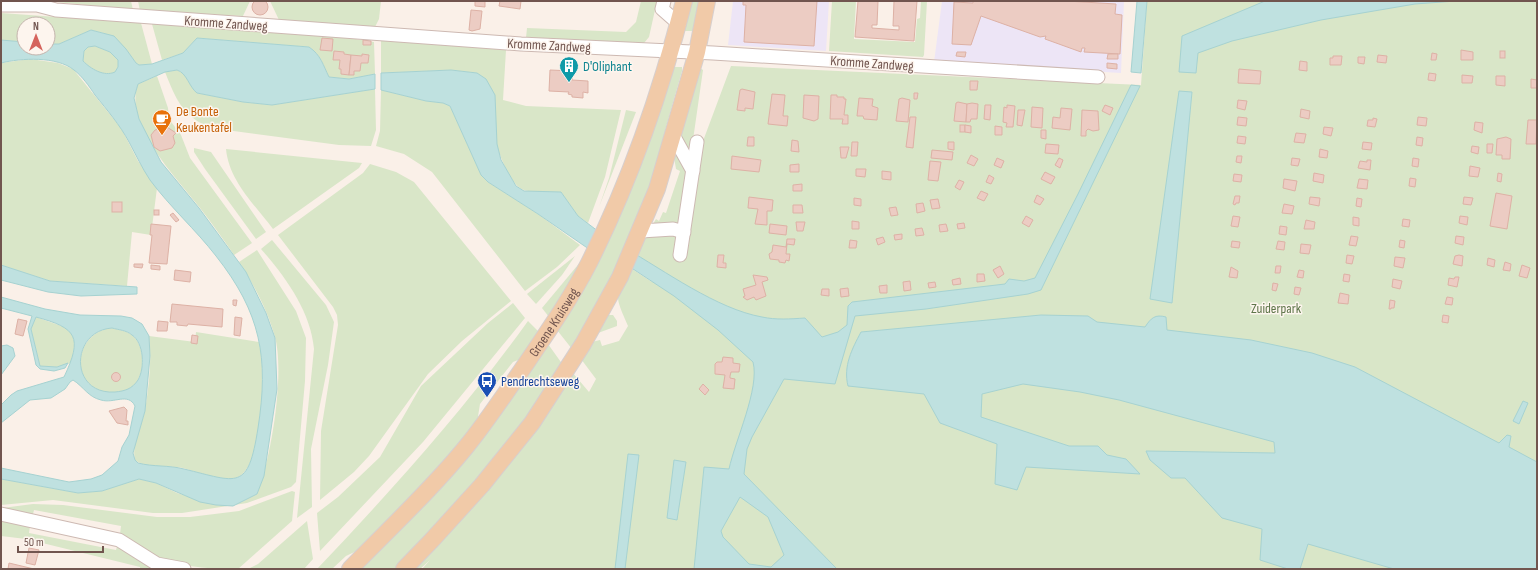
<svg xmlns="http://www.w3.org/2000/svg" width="1538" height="570" font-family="'Sofia Sans Condensed',sans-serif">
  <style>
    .education { fill: #ede5f6 }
    .green { fill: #d9e6c8 }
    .water { fill: #bfe1e0; stroke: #a6d2d1; fill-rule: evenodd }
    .building { fill: #ecccc3; stroke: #ddb1a5 }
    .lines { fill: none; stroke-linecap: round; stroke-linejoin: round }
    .minor-casing { stroke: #cdb9b2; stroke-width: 15 }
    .major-casing { stroke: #d7cfce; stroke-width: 18 }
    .minor { stroke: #fff; stroke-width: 13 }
    .major { stroke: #f1caa8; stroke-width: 16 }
    .labels { text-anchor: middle; stroke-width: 3; stroke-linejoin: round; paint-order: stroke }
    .street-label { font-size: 14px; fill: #71554f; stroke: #fdf5ee }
    .culture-label { font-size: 14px; fill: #0d838f; stroke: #fdf5ee; text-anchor: start }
    .food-label { font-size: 14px; fill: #c56008; stroke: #fdf5ee; text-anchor: start }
    .park-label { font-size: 14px; fill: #5e7549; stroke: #fdf5ee }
    .transit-label { font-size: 14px; fill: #164399; stroke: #fdf5ee; text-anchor: start }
  </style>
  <rect width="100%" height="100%" fill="#faf0e8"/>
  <g class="education">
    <polygon points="733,1 829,1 826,51 728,45"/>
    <polygon points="942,1 1124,1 1121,73 934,62"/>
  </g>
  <g class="green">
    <polygon points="56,1 131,1 133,10 57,2"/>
    <polygon points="138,1 250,1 243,16 140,11"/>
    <polygon points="270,1 381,1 379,19 375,27 279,20"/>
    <polygon points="641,1 657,1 649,37 644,43 526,38 527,28 626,32 636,22"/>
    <polygon points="690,1 701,1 694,31 684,31 683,28"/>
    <polygon points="832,1 856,1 854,39 915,42 917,19 920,18 921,1 927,1 924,55 923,57 829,51"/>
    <path d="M1147 1H1537V569H422L430 560 420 569H412L572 372 589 392 596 379 581 359 592 342 600 340 602 346 619 341 628 326C614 294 615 298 629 267L652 282 635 254 656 219 659 221 663 212 666 213 680 171 676 169 674 157 677 149 689 171 687 184 731 66 1141 85Z"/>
    <polygon points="1,13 141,23 152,64 139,65 136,63 126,49 103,33 91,30 59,44 48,44 48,24 24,24 24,42 1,40"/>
    <path d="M155 21 318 33 374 42 375 74 349 79 329 77C323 65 321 55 309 47L197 38 183 53 162 60 152 24Z"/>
    <path d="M381 39 506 50 503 100 526 106 621 110 605 177 588 223 578 216 561 192C551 192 532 193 524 190 500 182 484 97 477 73L451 70 381 73Z"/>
    <path d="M95 46 110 52 118 60V67L115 72C104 77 91 69 83 61L84 51 88 47Z"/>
    <polygon points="30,59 58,63 73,69 121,128 138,161 157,188 151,235 132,232 127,286 50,281 1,265 1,63"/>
    <polygon points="673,67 682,67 682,71 666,127 655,174 635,227 599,307 572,349 557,330"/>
    <polygon points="700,68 703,70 691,154 683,144 681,136"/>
    <path d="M177 70 183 73 197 93 243 102 272 105 375 89 376 130 371 146 339 145 211 128C182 116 176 99 165 72Z"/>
    <path d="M157 76 168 108 169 119 181 135 190 158 252 243 234 255C223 239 212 223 200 208 177 178 123 124 138 84Z"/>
    <polygon points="381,90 426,101 443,103 450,106 481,175 488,182 538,214 580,245 557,267 525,291 432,172 404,154 376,146 380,131"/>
    <polygon points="626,110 636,112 599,207 609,178"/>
    <polygon points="194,148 211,152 266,232 256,239 205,169 194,152"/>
    <path d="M226 149 362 163 359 168 273 229C255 205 229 181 226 149Z"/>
    <polygon points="370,164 396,172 414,182 511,301 462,341 428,374 369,456 354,472 320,500 321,431 338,325 337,315 333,307 278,235 363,173"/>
    <path d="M272 240 326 305 334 322 328 365 311 449 312 507 297 518 314 349C311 312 285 276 261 249Z"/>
    <path d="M257 250 296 311 306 338 305 381 296 482 291 487 247 503 182 513H153L53 500 1 505V479L78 493 102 491 139 479 156 483 177 493 216 505 233 506 257 494C271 459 285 374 275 337 268 311 254 285 239 262Z"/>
    <polygon points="575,256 562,275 536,304 527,294"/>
    <polygon points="582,260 583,262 549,317 542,308"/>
    <polygon points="513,303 525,318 423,442 320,551 317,513 338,497 380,457 421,386 488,323"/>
    <polygon points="608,315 613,315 617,321 617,326 598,333 604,317"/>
    <path d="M36 317 67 328C78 338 74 350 71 363L57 367 40 366 31 329Z"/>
    <path d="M528 321 539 332 528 356 513 362 480 404 476 429 365 547 346 556 332 569H317C392 490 465 409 528 321Z"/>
    <path d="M112 328C120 330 128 331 134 337 145 348 145 374 134 385 118 401 88 392 82 372 76 351 90 330 112 328Z"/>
    <path d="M196 332 259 342C266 366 264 470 236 478 219 483 199 472 183 468 169 465 147 470 135 460 131 443 142 427 145 410 149 386 152 360 149 336L195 342Z"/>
    <polygon points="548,344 563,365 497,458 398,569 357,569"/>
    <path d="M292 491 295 492 292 521 238 569C206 569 173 567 145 551 136 546 128 539 120 534L121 526 34 510 33 514 2 508 33 504 63 505 157 517H190L239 511Z"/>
    <polygon points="1,521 30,526 29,533 116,550 118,543 146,563 150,569 140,569 140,567 26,539 1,536"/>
    <polygon points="307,521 313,559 304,569 248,569 258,564"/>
  </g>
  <g class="water">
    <polygon points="1137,1 1147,1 1141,73 1131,72"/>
    <polygon points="1265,1 1456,1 1415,4 1321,20 1232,41 1198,53 1196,73 1179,72 1182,36"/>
    <path d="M91 30 114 36 126 49 136 63 139 65 152 64 183 53 197 38 309 47C321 55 323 65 329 77L349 79 375 74V89L272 105 243 102 197 93C189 87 187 73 177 70L165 72 138 84 134 98 139 119 161 162 199 208 246 272 266 313 275 338 277 389 264 476 257 494 233 506 216 505 200 502 156 483 139 479 102 491 78 493 1 479V468L69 482 91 479 102 475 118 461 122 447 129 435 135 406C128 392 114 404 101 400 88 397 84 387 73 380L70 382 65 389 51 398 30 400 1 423V405L11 395 17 391 64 377C83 337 77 328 36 317L31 329 40 366 57 367 68 363 65 368 54 371 40 369 36 365 28 329 32 316 1 308V297L45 309 80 315 121 316 132 318 142 324 149 336 150 356 145 411 133 453 135 460 138 463C153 467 169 465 184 469 238 482 248 492 258 428 269 358 261 313 216 256 196 230 170 207 150 180 142 168 136 155 129 142 120 125 107 110 95 95 89 86 82 76 74 70 57 56 21 58 1 63V40L24 42V48H48V44H59ZM95 46 110 52 118 60V67L115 72C104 77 91 69 83 61L84 51 88 47ZM112 328C119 330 126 330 132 335 144 343 145 368 138 380 132 389 125 391 115 392 69 395 70 331 112 328Z"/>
    <polygon points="451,70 477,73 486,79 495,95 497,144 501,160 516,186 524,191 561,192 578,216 603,235 599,256 538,214 488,182 481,175 450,106 443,103 426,101 381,90 381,73"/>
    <path d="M1131 85 1140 86 1041 290 1028 294 926 309 855 316 835 384 784 379 752 437 747 449 744 474 837 569H694L704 467 729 469C735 441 760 388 753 362L718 330 674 296 630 267 625 248C665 271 717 309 762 317 776 320 790 319 805 318L822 337 838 332 847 325 848 306 852 302 1005 284 1009 279 1024 281 1035 278 1078 194ZM740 497 768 517 784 555 771 567 749 564 723 537 721 531Z"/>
    <polygon points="1179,91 1192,92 1172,303 1150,299"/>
    <polygon points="1,265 50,281 137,287 137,294 81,296 48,292 1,280"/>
    <path d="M1041 315 1088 316 1097 322 1145 327C1151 318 1155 314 1166 317L1167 330 1251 340 1312 353 1355 367 1499 443 1507 435 1511 436 1509 447 1537 462V569H1394L1308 544 1300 569H1288L1260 560 1262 529 1222 518 1185 478H1171L1150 460 1146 451 1275 453 1274 442 1119 400 1080 392 1023 384 982 394 981 417 1069 446H1098L1107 455 1126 459 1140 474 1026 467 1017 490 995 484 997 444 940 423 924 394 848 386C843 366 852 349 861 332Z"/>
    <polygon points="7,345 13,348 15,356 1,375 1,346"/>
    <polygon points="1523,401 1528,403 1519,424 1513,421"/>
    <polygon points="628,454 639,455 625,569 615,569"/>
    <polygon points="674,460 686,462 677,520 667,518"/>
  </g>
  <g class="building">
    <circle cx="260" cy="7" r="8"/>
    <polygon points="475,1 485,1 485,7 475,6"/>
    <polygon points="500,1 521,1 520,9 499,6"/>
    <polygon points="743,1 817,1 814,46 744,42 746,5 743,5"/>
    <polygon points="858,1 878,1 877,25 872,25 872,28 899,30 899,26 893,26 894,1 917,1 914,41 855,37"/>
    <polygon points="973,1 1067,1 1116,4 1115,14 1122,15 1120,54 1084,52 1085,48 1082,48 1081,52 1045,39 1046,36 1040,37 981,16 971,45 952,44 954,2 973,3"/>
    <polygon points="471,10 482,11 480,29 472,31 469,30"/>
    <polygon points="322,38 333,39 332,51 320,50"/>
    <polygon points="363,40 371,41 371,45 363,45"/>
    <polygon points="1461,50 1473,52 1473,60 1461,60"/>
    <polygon points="334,51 344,52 344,54 351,55 349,75 341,74 341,69 339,69 340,60 333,60"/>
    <rect x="1500" y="51" width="5" height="7"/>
    <polygon points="957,52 966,52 965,57 956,56"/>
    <polygon points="1432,53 1437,54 1436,60 1431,60"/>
    <polygon points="362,54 369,55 368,63 361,63 360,71 354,71 354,75 349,75 351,55 362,56"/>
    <polygon points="1108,54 1118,54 1118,59 1107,59"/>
    <polygon points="1378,55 1387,56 1386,63 1377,62"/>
    <polygon points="1333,56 1342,56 1341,65 1330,65 1330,58 1333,58"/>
    <polygon points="1358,57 1365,57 1364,64 1358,63"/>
    <polygon points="1300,61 1307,62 1307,71 1299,70"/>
    <polygon points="1107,63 1117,64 1117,69 1107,68"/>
    <polygon points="1239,69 1261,71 1260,84 1238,83"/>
    <polygon points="550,70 573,71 572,80 588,81 588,93 583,92 583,98 572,97 572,95 568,94 569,92 549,91"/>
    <polygon points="1429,73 1436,74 1435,81 1428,80"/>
    <polygon points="1462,75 1473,76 1472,83 1462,83"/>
    <polygon points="1496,76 1505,76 1505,86 1496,85"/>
    <polygon points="1531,79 1537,80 1537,88 1531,88"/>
    <polygon points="970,81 978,81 977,90 970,90"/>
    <polygon points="742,89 755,92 753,109 745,108 745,111 737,110 740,90"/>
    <polygon points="914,93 918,93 917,99 914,99"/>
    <polygon points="772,94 785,95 783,116 788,116 787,126 768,124"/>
    <polygon points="804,95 819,96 818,119 814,121 803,118"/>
    <polygon points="831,95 837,95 837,97 844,97 844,99 846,99 844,115 848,115 848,124 842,124 843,119 830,119"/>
    <polygon points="859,98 873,99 872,106 878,108 877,120 864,119 863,116 857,116"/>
    <polygon points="902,98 910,100 908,122 896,121 899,99"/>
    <polygon points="1238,100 1247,101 1245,110 1237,108"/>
    <polygon points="958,102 967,104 966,122 954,121 956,103"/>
    <polygon points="972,103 978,104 977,119 971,119 970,122 966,122 967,104"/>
    <polygon points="985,105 991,105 990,120 984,119"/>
    <polygon points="1007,105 1015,106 1013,127 1006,127 1007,123 1003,122 1004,107 1007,108"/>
    <polygon points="1105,105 1113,108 1110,115 1102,111"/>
    <polygon points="1032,107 1043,108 1042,128 1031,127"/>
    <polygon points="1061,108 1072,109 1070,130 1052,128 1053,117 1060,118"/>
    <polygon points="1301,109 1310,111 1309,119 1300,117"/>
    <polygon points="1018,110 1025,110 1022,126 1017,125"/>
    <polygon points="1082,110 1098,111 1099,130 1093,131 1088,129 1086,131 1086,136 1081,136"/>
    <polygon points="910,117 916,117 913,148 906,147"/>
    <polygon points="1238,117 1247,118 1246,126 1237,125"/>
    <polygon points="1418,117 1427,118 1426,126 1417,125"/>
    <polygon points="1373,118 1377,119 1375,127 1367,126 1368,120 1373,120"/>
    <polygon points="1528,120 1537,120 1536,144 1526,144"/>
    <polygon points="1475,122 1483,123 1482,133 1474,130"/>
    <rect x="960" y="125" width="5" height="7"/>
    <polygon points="965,125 971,126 971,133 965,132"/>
    <polygon points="995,126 1002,127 1002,135 995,135"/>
    <polygon points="167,127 176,133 173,136 175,143 172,148 160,151 154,147 151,135 155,130"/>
    <polygon points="1324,127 1333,128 1331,136 1323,134"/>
    <polygon points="1041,130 1046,130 1046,139 1041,138"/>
    <polygon points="1296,133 1306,134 1304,143 1294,142"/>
    <polygon points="1238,136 1246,137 1245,144 1237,143"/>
    <polygon points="748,137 754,137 754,146 747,146"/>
    <polygon points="1417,137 1423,138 1422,146 1416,145"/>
    <polygon points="1506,137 1511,139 1510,159 1502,159 1502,155 1496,155 1497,139"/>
    <polygon points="792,140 798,141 799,152 791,151"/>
    <polygon points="852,142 858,142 857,156 851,156"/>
    <polygon points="948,142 954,142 954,150 948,149"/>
    <polygon points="1363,142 1372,143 1371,150 1362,149"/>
    <polygon points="1046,144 1059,145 1058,154 1045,153"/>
    <polygon points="1487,144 1493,144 1492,153 1487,153"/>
    <polygon points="1472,146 1479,147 1478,154 1471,152"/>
    <polygon points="840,147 849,147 846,158 841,158"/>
    <polygon points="1320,149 1328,151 1327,158 1319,157"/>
    <polygon points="932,150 953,152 952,160 931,158"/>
    <polygon points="971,155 978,159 974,166 967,163"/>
    <polygon points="732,156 761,160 759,172 731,169"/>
    <polygon points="1237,156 1242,156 1241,163 1236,162"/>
    <polygon points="997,158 1004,161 1001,168 994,165"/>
    <polygon points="1059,158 1063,160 1060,168 1055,165"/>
    <polygon points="1292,158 1300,159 1298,166 1291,165"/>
    <polygon points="1413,158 1419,159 1418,167 1412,166"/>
    <polygon points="1367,160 1371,160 1370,170 1358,168 1360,161 1367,162"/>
    <polygon points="930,161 941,162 938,181 928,180"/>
    <polygon points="799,164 799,172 790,172 790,165"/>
    <polygon points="1470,166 1480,168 1478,177 1469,176"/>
    <polygon points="856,169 866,169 865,177 856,176"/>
    <polygon points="882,171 891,172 891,180 882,179"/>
    <polygon points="1045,172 1055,177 1051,184 1041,179"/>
    <polygon points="1314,173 1324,175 1323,183 1313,181"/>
    <polygon points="1498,173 1502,174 1501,182 1497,181"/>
    <polygon points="1234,174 1242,175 1241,182 1233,181"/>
    <polygon points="989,175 994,178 991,184 986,182"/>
    <polygon points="1410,178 1416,179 1415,187 1409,186"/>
    <polygon points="1284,179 1297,181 1295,191 1283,188"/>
    <polygon points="1359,179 1368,180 1367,189 1357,188"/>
    <polygon points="959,180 964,182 960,190 955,187"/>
    <polygon points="802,184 802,191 793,191 793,185"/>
    <polygon points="981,191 988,194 984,201 977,198"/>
    <polygon points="1496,193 1512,196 1507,229 1490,226"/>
    <polygon points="1037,195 1044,199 1040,205 1034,202"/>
    <polygon points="1235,196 1240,196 1239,203 1236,203 1235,205 1233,204"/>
    <polygon points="749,197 773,200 772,211 767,211 767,225 755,224 758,209 748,208"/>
    <polygon points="1310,197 1320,198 1319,206 1309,204"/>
    <polygon points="1464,197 1473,198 1471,205 1463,204"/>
    <polygon points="854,198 861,199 861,206 854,205"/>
    <polygon points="1357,198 1362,199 1361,207 1356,206"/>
    <polygon points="938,199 940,208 932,209 930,200"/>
    <rect x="112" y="202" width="10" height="10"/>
    <polygon points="923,203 925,211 917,213 916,204"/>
    <polygon points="1284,204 1294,206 1292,214 1282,213"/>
    <polygon points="793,205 802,205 803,213 793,213"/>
    <polygon points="896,207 898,215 891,216 889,208"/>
    <rect x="154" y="210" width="5" height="5"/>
    <polygon points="173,213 179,220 176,222 170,215"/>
    <polygon points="1026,216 1033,220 1029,227 1022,223"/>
    <polygon points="1233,216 1240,217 1238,227 1231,226"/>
    <polygon points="1460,216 1468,217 1467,225 1459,223"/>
    <polygon points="1353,217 1359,218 1359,226 1353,225"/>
    <polygon points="1403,219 1410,220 1409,227 1402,226"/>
    <polygon points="1306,220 1315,222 1314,229 1304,229"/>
    <polygon points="852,221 859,222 859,229 852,229"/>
    <polygon points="796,222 805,222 803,231 797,231"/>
    <polygon points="964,223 965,228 958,229 957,224"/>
    <polygon points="151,224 171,226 167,264 149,263 152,235 150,235"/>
    <polygon points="770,224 787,226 786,235 769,233"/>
    <polygon points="946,224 948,231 940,232 939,225"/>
    <polygon points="1280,226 1287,227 1286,235 1279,234"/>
    <polygon points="922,228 924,235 916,236 915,229"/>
    <polygon points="902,234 902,239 895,240 894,235"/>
    <polygon points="1351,236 1358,237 1356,246 1349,245"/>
    <polygon points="1456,236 1464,237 1463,245 1455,243"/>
    <polygon points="883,237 885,242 878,245 876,239"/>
    <polygon points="787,239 795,239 794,245 787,244 786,254 790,254 789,261 786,260 785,263 779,262 779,260 770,259 769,254 772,252 773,245 786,247"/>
    <polygon points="850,240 857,241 856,248 849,248"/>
    <polygon points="1400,240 1405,241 1404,248 1399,247"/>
    <polygon points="1232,241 1240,242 1239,248 1231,247"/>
    <polygon points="1278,241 1285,242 1284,250 1276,249"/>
    <polygon points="1301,244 1311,245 1309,254 1300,253"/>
    <polygon points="718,255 724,255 723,263 726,263 726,268 717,267"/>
    <polygon points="1347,255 1354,256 1352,264 1346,263"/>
    <polygon points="1459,255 1463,256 1462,266 1453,264 1455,256"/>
    <polygon points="1395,257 1405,258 1403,268 1394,266"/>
    <polygon points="1488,258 1495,260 1494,267 1487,265"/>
    <polygon points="1505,262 1511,264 1510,271 1503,270"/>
    <polygon points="134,264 143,264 142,268 134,267"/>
    <polygon points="151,265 160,266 160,270 151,269"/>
    <polygon points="1522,265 1530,268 1527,278 1519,276"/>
    <polygon points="1000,266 1004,274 998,278 993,270"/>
    <polygon points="1276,266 1281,266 1280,273 1275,273"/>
    <polygon points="1231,267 1238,271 1237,278 1229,277"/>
    <polygon points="175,270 191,272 190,282 174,280"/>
    <polygon points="1299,270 1304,271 1303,278 1297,277"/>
    <polygon points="977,274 984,274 985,281 977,282"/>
    <polygon points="1344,274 1350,275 1349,282 1343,281"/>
    <polygon points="753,275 767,277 768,280 762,282 766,296 756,300 754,297 747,300 743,297 745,296 743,289 756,285"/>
    <polygon points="1455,277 1459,277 1457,287 1448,285 1449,278 1454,279"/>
    <polygon points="960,278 961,284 953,285 952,280"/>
    <polygon points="1393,279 1402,281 1400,289 1392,287"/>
    <polygon points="910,281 911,290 904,291 903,282"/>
    <polygon points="935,282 936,287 929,288 928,283"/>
    <polygon points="1273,283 1278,284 1276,291 1272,290"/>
    <polygon points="887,285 887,293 880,293 879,286"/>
    <polygon points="1295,287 1301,288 1299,295 1294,294"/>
    <polygon points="848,288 849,296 841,297 840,289"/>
    <polygon points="822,289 829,289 829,296 821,295"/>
    <polygon points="1340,293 1349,295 1348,304 1338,303"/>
    <polygon points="1447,297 1453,298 1452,305 1445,304"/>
    <polygon points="233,300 237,300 236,306 233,305"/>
    <polygon points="1390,300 1395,301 1394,308 1391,308 1391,309 1389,309"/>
    <polygon points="172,304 223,309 222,327 188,324 187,326 177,325 177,322 170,322"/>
    <polygon points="1443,315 1449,316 1448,323 1442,322"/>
    <polygon points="235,317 242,318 240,336 234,335"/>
    <polygon points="18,319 27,321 23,336 15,334"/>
    <polygon points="158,321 168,322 167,331 157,331"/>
    <polygon points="192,335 198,336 197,344 191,343"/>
    <polygon points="723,357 733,358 733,363 740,364 739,372 731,372 730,376 730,378 735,379 734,389 723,388 725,375 715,374 715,364 717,362 722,362"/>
    <circle cx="116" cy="377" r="4.5"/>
    <polygon points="703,384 709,390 705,395 699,389"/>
    <polygon points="124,407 127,410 126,421 128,421 128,425 117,423 109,411"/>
    <polygon points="29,548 39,550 35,565 26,563"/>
    <polygon points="9,563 34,569 8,569"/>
  </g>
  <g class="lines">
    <defs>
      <g id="minor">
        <polyline points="664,1 662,9 679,24"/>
        <polyline points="1,5 37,5 56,10 521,44 713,53 1098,77"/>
        <polyline points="673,135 693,171"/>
        <polyline points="641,231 673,229 684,232"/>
        <polyline points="680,255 697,142"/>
        <polyline points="1,514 119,540 157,564 184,569"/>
      </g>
      <g id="major">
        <path id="s1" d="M350 569C389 529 431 490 466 447 485 424 502 398 519 374 544 337 569 302 589 263 631 179 661 92 684 1"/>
        <polyline points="404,569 432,540 482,485 532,423 583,344 620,277 657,189 697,52 707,1"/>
      </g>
    </defs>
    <use href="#minor" class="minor-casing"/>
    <use href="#major" class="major-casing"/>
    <use href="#minor" class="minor"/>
    <use href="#major" class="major"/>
  </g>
  <defs>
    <symbol id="building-pin" viewBox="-11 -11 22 30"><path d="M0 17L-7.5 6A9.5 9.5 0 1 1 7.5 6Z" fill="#0f9aa8" stroke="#fdf5ee"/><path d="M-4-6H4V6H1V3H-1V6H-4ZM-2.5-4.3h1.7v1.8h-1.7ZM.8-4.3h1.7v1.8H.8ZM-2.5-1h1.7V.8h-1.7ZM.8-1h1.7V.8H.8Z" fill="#fff"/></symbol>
    <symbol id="cafe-pin" viewBox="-11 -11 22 30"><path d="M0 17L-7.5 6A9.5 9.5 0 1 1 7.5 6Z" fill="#e8710a" stroke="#fdf5ee"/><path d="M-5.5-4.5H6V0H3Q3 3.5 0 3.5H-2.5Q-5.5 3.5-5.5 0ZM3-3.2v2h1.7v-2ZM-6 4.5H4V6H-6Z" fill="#fff"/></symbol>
    <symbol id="bus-pin" viewBox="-11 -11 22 30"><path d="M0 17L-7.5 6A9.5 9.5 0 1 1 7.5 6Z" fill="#1a4fb4" stroke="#fdf5ee"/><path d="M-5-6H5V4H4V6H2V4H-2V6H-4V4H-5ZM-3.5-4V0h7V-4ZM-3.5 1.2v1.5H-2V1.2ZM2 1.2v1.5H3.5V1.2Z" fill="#fff"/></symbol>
  </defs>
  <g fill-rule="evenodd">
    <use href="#building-pin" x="558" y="55" width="22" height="30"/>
    <use href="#cafe-pin" x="151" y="108" width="22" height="30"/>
    <use href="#bus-pin" x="476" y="370" width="22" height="30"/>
  </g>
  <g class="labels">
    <g class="street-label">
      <text transform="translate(226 23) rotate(4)" y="5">Kromme Zandweg</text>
      <text transform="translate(549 45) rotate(3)" y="5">Kromme Zandweg</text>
      <text transform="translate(872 63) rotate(4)" y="5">Kromme Zandweg</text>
      <text dy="5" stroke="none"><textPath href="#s1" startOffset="321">Groene Kruisweg</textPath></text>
    </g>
    <g class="culture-label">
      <text x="583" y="71">D'Oliphant</text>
    </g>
    <g class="food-label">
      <text x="176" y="116">De Bonte<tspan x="176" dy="16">Keukentafel</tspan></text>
    </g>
    <g class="park-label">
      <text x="1276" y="313">Zuiderpark</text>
    </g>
    <g class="transit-label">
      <text x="501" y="386">Pendrechtseweg</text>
    </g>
  </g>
  <rect width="1538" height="570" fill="none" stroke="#71554f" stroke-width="4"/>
  <g transform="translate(36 36)"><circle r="19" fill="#fdf5ee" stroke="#c5b5ae"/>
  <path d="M0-3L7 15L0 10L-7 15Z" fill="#d5635c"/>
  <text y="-6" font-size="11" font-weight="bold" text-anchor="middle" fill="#71554f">N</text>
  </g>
  <path d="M18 546v6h85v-6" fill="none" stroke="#71554f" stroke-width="2"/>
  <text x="24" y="546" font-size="12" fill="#71554f" stroke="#fdf5ee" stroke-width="3" paint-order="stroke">50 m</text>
</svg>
